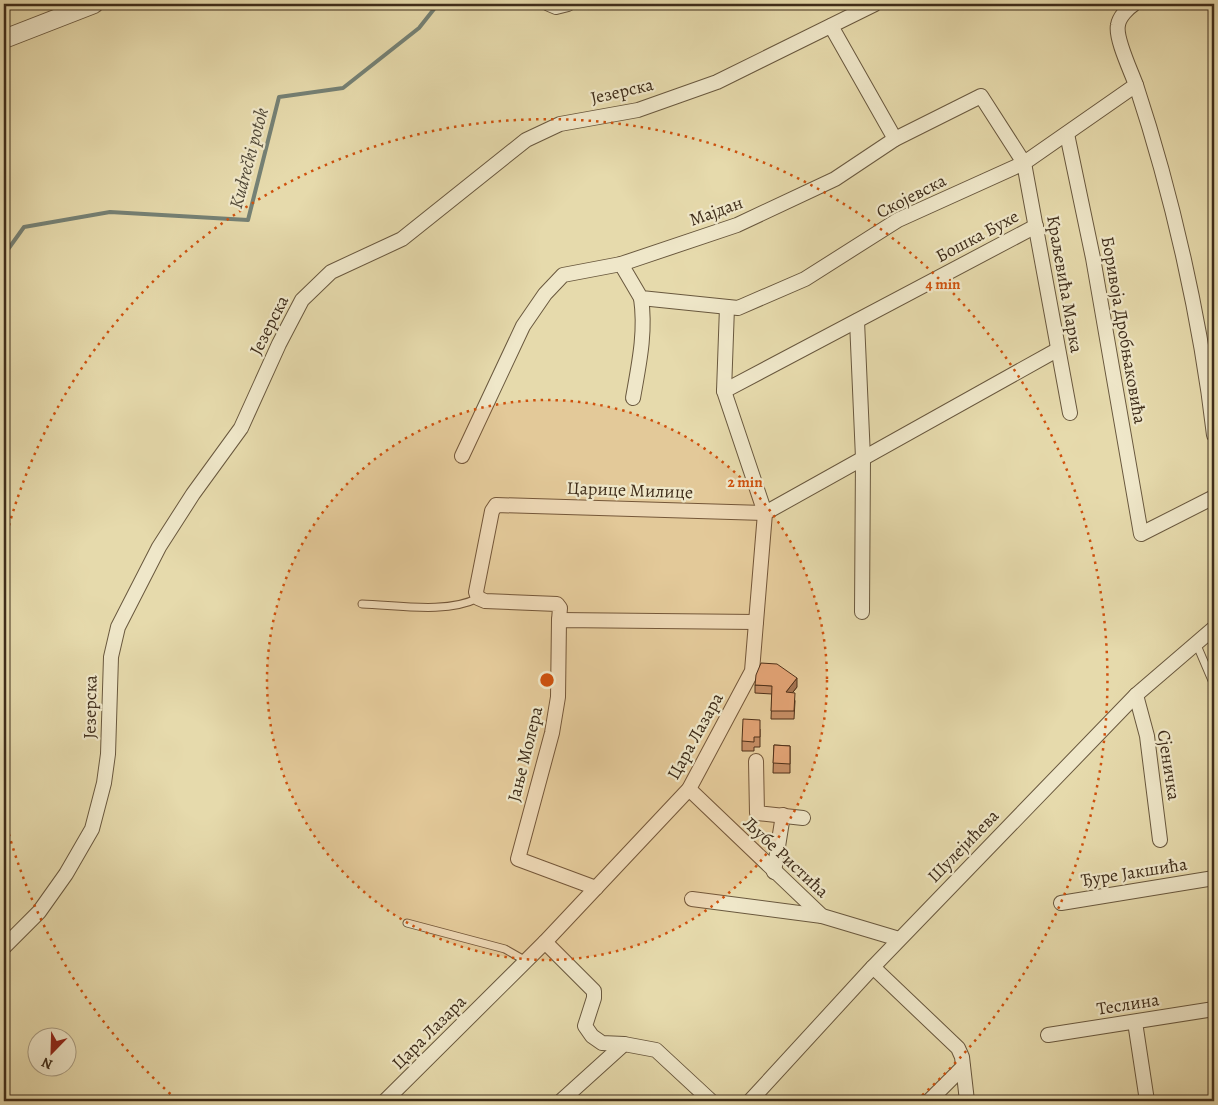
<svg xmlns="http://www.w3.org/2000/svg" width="1218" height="1105" font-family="Alegreya,serif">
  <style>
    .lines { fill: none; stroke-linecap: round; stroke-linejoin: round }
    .stream { stroke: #758175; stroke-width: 4 }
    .service-casing { stroke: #69583e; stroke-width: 9 }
    .minor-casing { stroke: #69583e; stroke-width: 16 }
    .tertiary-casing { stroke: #69583e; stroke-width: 20 }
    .service { stroke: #efe7c9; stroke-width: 7 }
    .minor { stroke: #efe7c9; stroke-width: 14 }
    .tertiary { stroke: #efe7c9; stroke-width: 18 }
    .wall { fill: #c3946f; stroke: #3f2d1a }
    .shaded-wall { fill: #9f785a; stroke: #3f2d1a }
    .building { fill: #e3ac81; stroke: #3f2d1a }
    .ring { fill: none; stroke: #cf520e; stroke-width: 2.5; stroke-dasharray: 2.5 5 }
    .labels { text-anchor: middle; stroke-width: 4.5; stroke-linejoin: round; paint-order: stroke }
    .street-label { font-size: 18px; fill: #3f2d1a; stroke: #efe7c9 }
    .water-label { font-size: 19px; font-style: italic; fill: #514938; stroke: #efe7c9 }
    .centre { fill: #cf520e; stroke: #efe7c9; stroke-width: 2.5 }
    .ring-label { font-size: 15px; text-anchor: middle; font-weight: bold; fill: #cf520e; stroke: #efe7c9; stroke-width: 4.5; stroke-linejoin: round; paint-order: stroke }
  </style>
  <rect width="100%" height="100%" fill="#e6daac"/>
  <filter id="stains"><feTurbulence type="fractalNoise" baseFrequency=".004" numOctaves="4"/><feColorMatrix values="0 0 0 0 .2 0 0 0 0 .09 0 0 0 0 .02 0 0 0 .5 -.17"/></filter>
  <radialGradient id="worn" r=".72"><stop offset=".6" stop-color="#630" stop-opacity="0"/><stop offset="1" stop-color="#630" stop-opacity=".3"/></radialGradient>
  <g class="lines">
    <polyline class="stream" points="4,255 24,227 110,212 248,220 279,97 343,88 419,28 438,4"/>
    <defs>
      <g id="service">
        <path d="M362 604C397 605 447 614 478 598"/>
        <polyline points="1196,643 1214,685"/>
        <polyline points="407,923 505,949 526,961"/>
      </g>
      <g id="minor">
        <polyline points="549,4 556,7 568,4"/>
        <polyline points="831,26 895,139"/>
        <path d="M1136 85C1172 194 1201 321 1214 435"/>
        <polyline points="1067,134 1093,258 1141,534 1214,497"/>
        <path d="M621 264 641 298 738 308 805 279 898 220 1024 163 1136 85C1131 71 1115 38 1118 25 1119 17 1128 8 1134 4"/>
        <polyline points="857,321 863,458 862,612"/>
        <polyline points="724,391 1036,226"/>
        <path d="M633 398C639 364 646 332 641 298"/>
        <polyline points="462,456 523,326 545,294 563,275 621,264 737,225 835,179 895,139 981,96 1024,163 1070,413"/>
        <polyline points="559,620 560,608 557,604 485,601 478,598 476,592 492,511 496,505 765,513 1057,350"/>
        <polyline points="1136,695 1147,736 1160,840"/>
        <polyline points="756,761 757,813 803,818"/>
        <polyline points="689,789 822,916 899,939"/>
        <polyline points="774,872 783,815"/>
        <polyline points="596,888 518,859 552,733 558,697 559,620 756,622"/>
        <polyline points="692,899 822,916"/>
        <polyline points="1061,903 1214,878"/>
        <polyline points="545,942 594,991 594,998 585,1026 592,1036 602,1043 624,1044 656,1050 711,1101"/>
        <polyline points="4,947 39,912 66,874 92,829 104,783 108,754 111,657 118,627 159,547 193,494 241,428 279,344 302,300 331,272 402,239 526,140 560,124 638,110 717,82 875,4"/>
        <polyline points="873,967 958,1048 962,1057 967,1101"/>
        <polyline points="1135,1022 1147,1101"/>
        <polyline points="1048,1035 1214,1009"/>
        <polyline points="385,1101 545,942 689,789 752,671 765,513 724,391 727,307"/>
        <polyline points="561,1101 624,1044"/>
        <polyline points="750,1101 873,967 1136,695 1214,628"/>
        <polyline points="929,1101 963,1067"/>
      </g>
      <polyline id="tertiary" points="4,39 94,4"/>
    </defs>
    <use href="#service" class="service-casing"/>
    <use href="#minor" class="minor-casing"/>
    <use href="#tertiary" class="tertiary-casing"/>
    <use href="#service" class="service"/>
    <use href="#minor" class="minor"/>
    <use href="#tertiary" class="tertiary"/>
  </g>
  <g class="wall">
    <polygon points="755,685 797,687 792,693 795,701 794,719 771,719 772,694 755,693"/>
    <polygon points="760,729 760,747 754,747 754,751 742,751 742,741"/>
    <polygon points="774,745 790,746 790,773 773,773"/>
  </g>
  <polygon class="shaded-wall" points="797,678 797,687 786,701 786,692"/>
  <g class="building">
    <polygon points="761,663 777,664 797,678 786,692 795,693 794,711 771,711 772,686 755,685 756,675"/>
    <polygon points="743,719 760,720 760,737 754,737 754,742 742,741"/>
    <polygon points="774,745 790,746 790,764 773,763"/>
  </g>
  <circle cx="547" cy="680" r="280" fill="#cf520e" fill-opacity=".12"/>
  <g class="ring">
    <circle cx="547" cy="680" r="280"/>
    <path d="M176 1099A560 560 0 0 1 5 820M5 540A560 560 0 1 1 918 1099"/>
  </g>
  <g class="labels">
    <g class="street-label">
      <text transform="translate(622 91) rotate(-13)" y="6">Језерска</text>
      <text transform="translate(911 196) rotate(-27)" y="6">Скојевска</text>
      <text transform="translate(716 211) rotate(-20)" y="6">Мајдан</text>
      <text transform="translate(977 236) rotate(-28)" y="6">Бошка Бухе</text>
      <text transform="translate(1065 284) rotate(80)" y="6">Краљевића Марка</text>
      <text transform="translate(269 325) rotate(-63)" y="6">Језерска</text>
      <text transform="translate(1124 330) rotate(80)" y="6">Боривоја Дробњаковића</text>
      <text transform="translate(630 490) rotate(2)" y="6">Царице Милице</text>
      <text transform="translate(90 707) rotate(-89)" y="6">Језерска</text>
      <text transform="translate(695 736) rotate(-61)" y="6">Цара Лазара</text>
      <text transform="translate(525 754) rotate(-76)" y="6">Јање Молера</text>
      <text transform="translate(1169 765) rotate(81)" y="6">Сјеничка</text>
      <text transform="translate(963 846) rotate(-46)" y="6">Шулејићева</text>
      <text transform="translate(786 857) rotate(43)" y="6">Љубе Ристића</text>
      <text transform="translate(1134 872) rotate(-9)" y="6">Ђуре Јакшића</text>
      <text transform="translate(1128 1004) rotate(-9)" y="6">Теслина</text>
      <text transform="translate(429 1032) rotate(-45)" y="6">Цара Лазара</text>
    </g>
    <g class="water-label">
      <text transform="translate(248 158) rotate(-75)" y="7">Kudrečki potok</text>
    </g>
  </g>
  <circle cx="547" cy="680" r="8" class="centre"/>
  <g class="ring-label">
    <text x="943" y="289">4 min</text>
    <text x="745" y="487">2 min</text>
  </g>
  <rect width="1218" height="1105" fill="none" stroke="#e6daac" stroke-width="20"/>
  <rect x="5" y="5" width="1208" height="1095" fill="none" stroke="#3f2d1a" stroke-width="2.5"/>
  <rect x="10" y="10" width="1198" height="1085" fill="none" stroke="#3f2d1a"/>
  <g transform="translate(52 1052) rotate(203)"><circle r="24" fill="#efe7c9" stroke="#a99d83"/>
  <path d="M0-4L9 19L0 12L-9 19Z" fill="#8f2418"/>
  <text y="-8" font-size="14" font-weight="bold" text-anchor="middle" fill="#3f2d1a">N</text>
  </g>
  <rect width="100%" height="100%" filter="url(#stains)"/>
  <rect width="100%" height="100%" fill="url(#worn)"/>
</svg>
